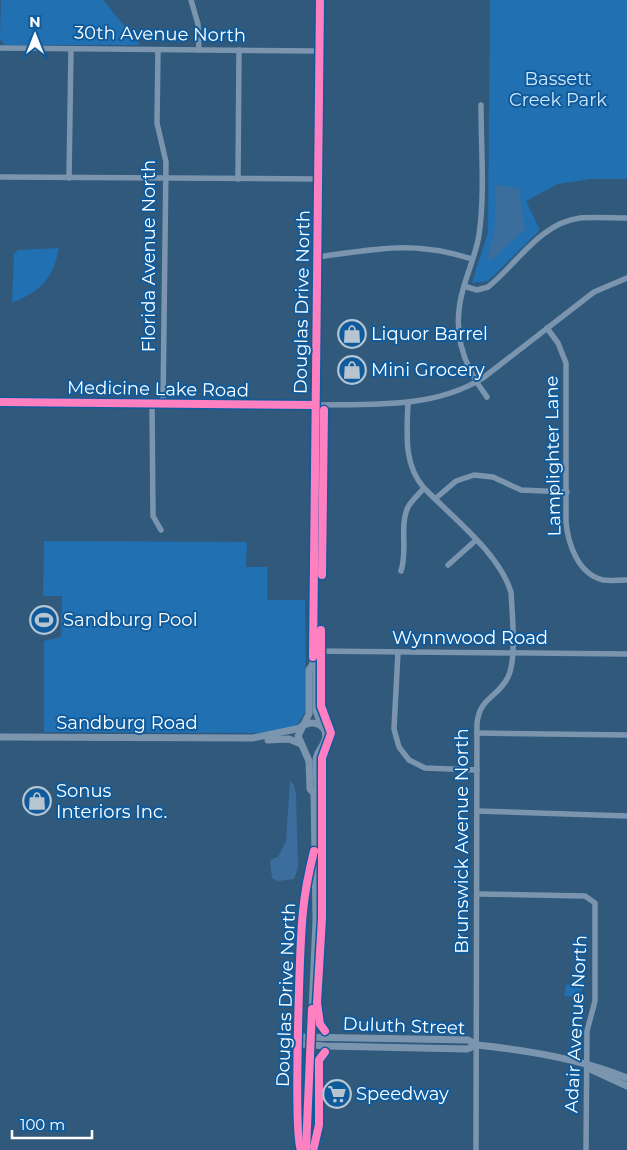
<svg xmlns="http://www.w3.org/2000/svg" width="627" height="1150" font-family="Montserrat,sans-serif">
  <style>
    .green { fill: #2170b1 }
    .water { fill: #3b6e9c }
    .lines { fill: none; stroke-linecap: round; stroke-linejoin: round }
    .minor { stroke: #7b95ae; stroke-width: 5.5 }
    .tertiary { stroke: #7b95ae; stroke-width: 7 }
    .cycleway-casing { stroke: #105b9c; stroke-width: 11 }
    .cycleway { stroke: #ff80c0; stroke-width: 8 }
    .labels { text-anchor: middle; stroke-width: 4; stroke-linejoin: round; paint-order: stroke }
    .street-label { font-size: 18px; fill: #fff; stroke: #105b9c }
    .park-label { font-size: 18px; fill: #cde8fe; stroke: #105b9c }
    .poi-label { font-size: 18px; fill: #fff; stroke: #105b9c; text-anchor: start }
  </style>
  <rect width="100%" height="100%" fill="#30597c"/>
  <g class="green">
    <polygon points="1,0 103,0 140,45 4,45 0,39"/>
    <polygon points="490,0 627,0 627,179 592,179 558,184 526,201 540,230 488,281 472,283 488,232"/>
    <path d="M59 248C53 279 41 291 12 303L14 254 18 250Z"/>
    <polygon points="44,541 247,542 246,567 267,567 267,600 305,600 306,710 297,726 265,733 44,732 44,641 61,637 62,596 43,596"/>
    <polygon points="583,981 581,997 564,996 566,985"/>
  </g>
  <g class="water">
    <polygon points="496,185 519,188 525,229 492,260 487,260 495,228"/>
    <polygon points="290,781 294,785 296,794 298,868 294,879 278,881 272,878 270,860 278,857 286,841"/>
  </g>
  <g class="lines">
    <g class="minor">
      <polyline points="191,0 198,24 199,50"/>
      <polyline points="0,48 320,51"/>
      <polyline points="158,50 157,123 166,162 163,403"/>
      <path d="M481 105C481 148 485 193 479 235 476 253 469 269 464 286 451 328 461 363 487 397"/>
      <polyline points="0,177 318,179"/>
      <polyline points="69,178 71,49"/>
      <polyline points="238,179 239,50"/>
      <path d="M318 257C376 249 414 240 472 259"/>
      <path d="M464 286 477 290 488 287C517 264 540 223 580 218 595 217 612 218 627 218"/>
      <path d="M547 328 558 343 566 363V522C568 544 578 574 603 580 610 581 619 580 627 580"/>
      <path d="M408 402C407 433 403 464 424 488 453 518 499 553 511 592 512 613 517 659 508 677 498 698 479 697 477 724L476 1150"/>
      <polyline points="152,403 153,516 161,530"/>
      <path d="M315 405C372 404 433 409 483 378L594 292 627 278"/>
      <polyline points="435,499 456,481 474,475 493,477 521,490 567,492"/>
      <polyline points="448,565 475,541"/>
      <path d="M401 571C408 551 399 526 408 507 412 500 419 494 424 488"/>
      <polyline points="313,651 627,654"/>
      <polyline points="398,652 394,729 399,747 409,760 425,768 477,770"/>
      <polyline points="477,733 627,735"/>
      <polyline points="477,811 627,816"/>
      <polyline points="477,894 585,896 595,903 595,1001 587,1031 586,1150"/>
    </g>
    <g class="tertiary">
      <polyline points="320,0 313,664 316,670 316,711 322,727"/>
      <polyline points="0,402 315,405"/>
      <polyline points="313,664 309,670 309,714 298,736 309,761 310,789 314,793"/>
      <path d="M302 726C313 719 329 725 325 740 323 748 316 752 316 761 316 771 317 780 317 789L314 793 316 920 306 1150"/>
      <polyline points="0,737 253,738 301,728"/>
      <polyline points="268,740 289,739 301,744"/>
      <path d="M300 1037 468 1040 477 1045C526 1050 582 1059 627 1078"/>
      <polyline points="299,1044 325,1046 467,1049 477,1045"/>
      <polyline points="588,1068 627,1086"/>
      <path d="M301 1150C293 1136 300 938 303 909 305 892 308 874 313 857"/>
    </g>
    <defs>
      <g id="cycleway">
        <polyline points="0,402 315,405"/>
        <polyline points="322,575 324,410"/>
        <polyline points="321,630 321,706 331,733 322,758 322,918 317,1003 320,1024 325,1031"/>
        <polyline points="313,657 320,0"/>
        <polyline points="314,1147 319,1125 319,1060 325,1052"/>
        <path d="M301 1150C293 1136 300 940 303 911 305 891 309 871 314 851"/>
        <polyline points="306,1150 312,1009"/>
      </g>
    </defs>
    <use href="#cycleway" class="cycleway-casing"/>
    <use href="#cycleway" class="cycleway"/>
  </g>
  <defs>
    <symbol id="shop-ring" viewBox="-11 -11 22 22"><circle r="9.5" fill="#105b9c" stroke="#b7c5d1" stroke-width="1.5"/><path d="M-5-2.5h2.3a2.7 3.5 0 0 1 5.4 0H5L5.5 6h-11ZM-1.5-2.5h3a1.5 2.3 0 0 0-3 0Z" fill="#b7c5d1"/></symbol>
    <symbol id="stadium-ring" viewBox="-11 -11 22 22"><circle r="9.5" fill="#105b9c" stroke="#b7c5d1" stroke-width="1.5"/><path d="M0-5a6.5 5 0 1 0 0 10a6.5 5 0 1 0 0-10ZM-3.5-1.8h7v3.6h-7Z" fill="#b7c5d1"/></symbol>
    <symbol id="supermarket-ring" viewBox="-11 -11 22 22"><circle r="9.5" fill="#105b9c" stroke="#b7c5d1" stroke-width="1.5"/><path d="M-6-5.5h2.5l.6 2H6L4.5 2H-2.5L-4.4-4H-6ZM-1.5 3.2a1.3 1.3 0 1 0 .1 0ZM3 3.2a1.3 1.3 0 1 0 .1 0Z" fill="#b7c5d1"/></symbol>
  </defs>
  <g fill-rule="evenodd">
    <use href="#shop-ring" x="336" y="318" width="32" height="32"/>
    <use href="#shop-ring" x="336" y="354" width="32" height="32"/>
    <use href="#stadium-ring" x="28" y="604" width="32" height="32"/>
    <use href="#shop-ring" x="21" y="785" width="32" height="32"/>
    <use href="#supermarket-ring" x="321" y="1078" width="32" height="32"/>
  </g>
  <g class="labels">
    <g class="street-label">
      <text transform="translate(160 34) rotate(1)" y="6">30th Avenue North</text>
      <text transform="translate(149 256) rotate(-90)" y="6">Florida Avenue North</text>
      <text transform="translate(302 302) rotate(-89)" y="6">Douglas Drive North</text>
      <text transform="translate(158 389) rotate(1)" y="6">Medicine Lake Road</text>
      <text transform="translate(553 456) rotate(-91)" y="6">Lamplighter Lane</text>
      <text x="470" y="644">Wynnwood Road</text>
      <text x="127" y="729">Sandburg Road</text>
      <text transform="translate(462 841) rotate(-90)" y="6">Brunswick Avenue North</text>
      <text transform="translate(286 995) rotate(-88)" y="6">Douglas Drive North</text>
      <text transform="translate(576 1024) rotate(-87)" y="6">Adair Avenue North</text>
      <text transform="translate(404 1026) rotate(2)" y="6">Duluth Street</text>
    </g>
    <g class="park-label">
      <text x="558" y="85">Bassett<tspan x="558" dy="21">Creek Park</tspan></text>
    </g>
    <g class="poi-label">
      <text x="371" y="340">Liquor Barrel</text>
      <text x="371" y="376">Mini Grocery</text>
      <text x="63" y="626">Sandburg Pool</text>
      <text x="56" y="797">Sonus<tspan x="56" dy="21">Interiors Inc.</tspan></text>
      <text x="356" y="1100">Speedway</text>
    </g>
  </g>
  <g transform="translate(35 35)" stroke="#105b9c" stroke-width="4" paint-order="stroke">
  <path d="M0-4L9 19L0 12L-9 19Z" fill="#ffffff"/>
  <text y="-8" font-size="14" font-weight="bold" text-anchor="middle" fill="#ffffff">N</text>
  </g>
  <path d="M12 1130v8h80v-8" fill="none" stroke="#ffffff" stroke-width="2.5"/>
  <text x="20" y="1130" font-size="15" fill="#ffffff" stroke="#105b9c" stroke-width="4" paint-order="stroke">100 m</text>
</svg>
